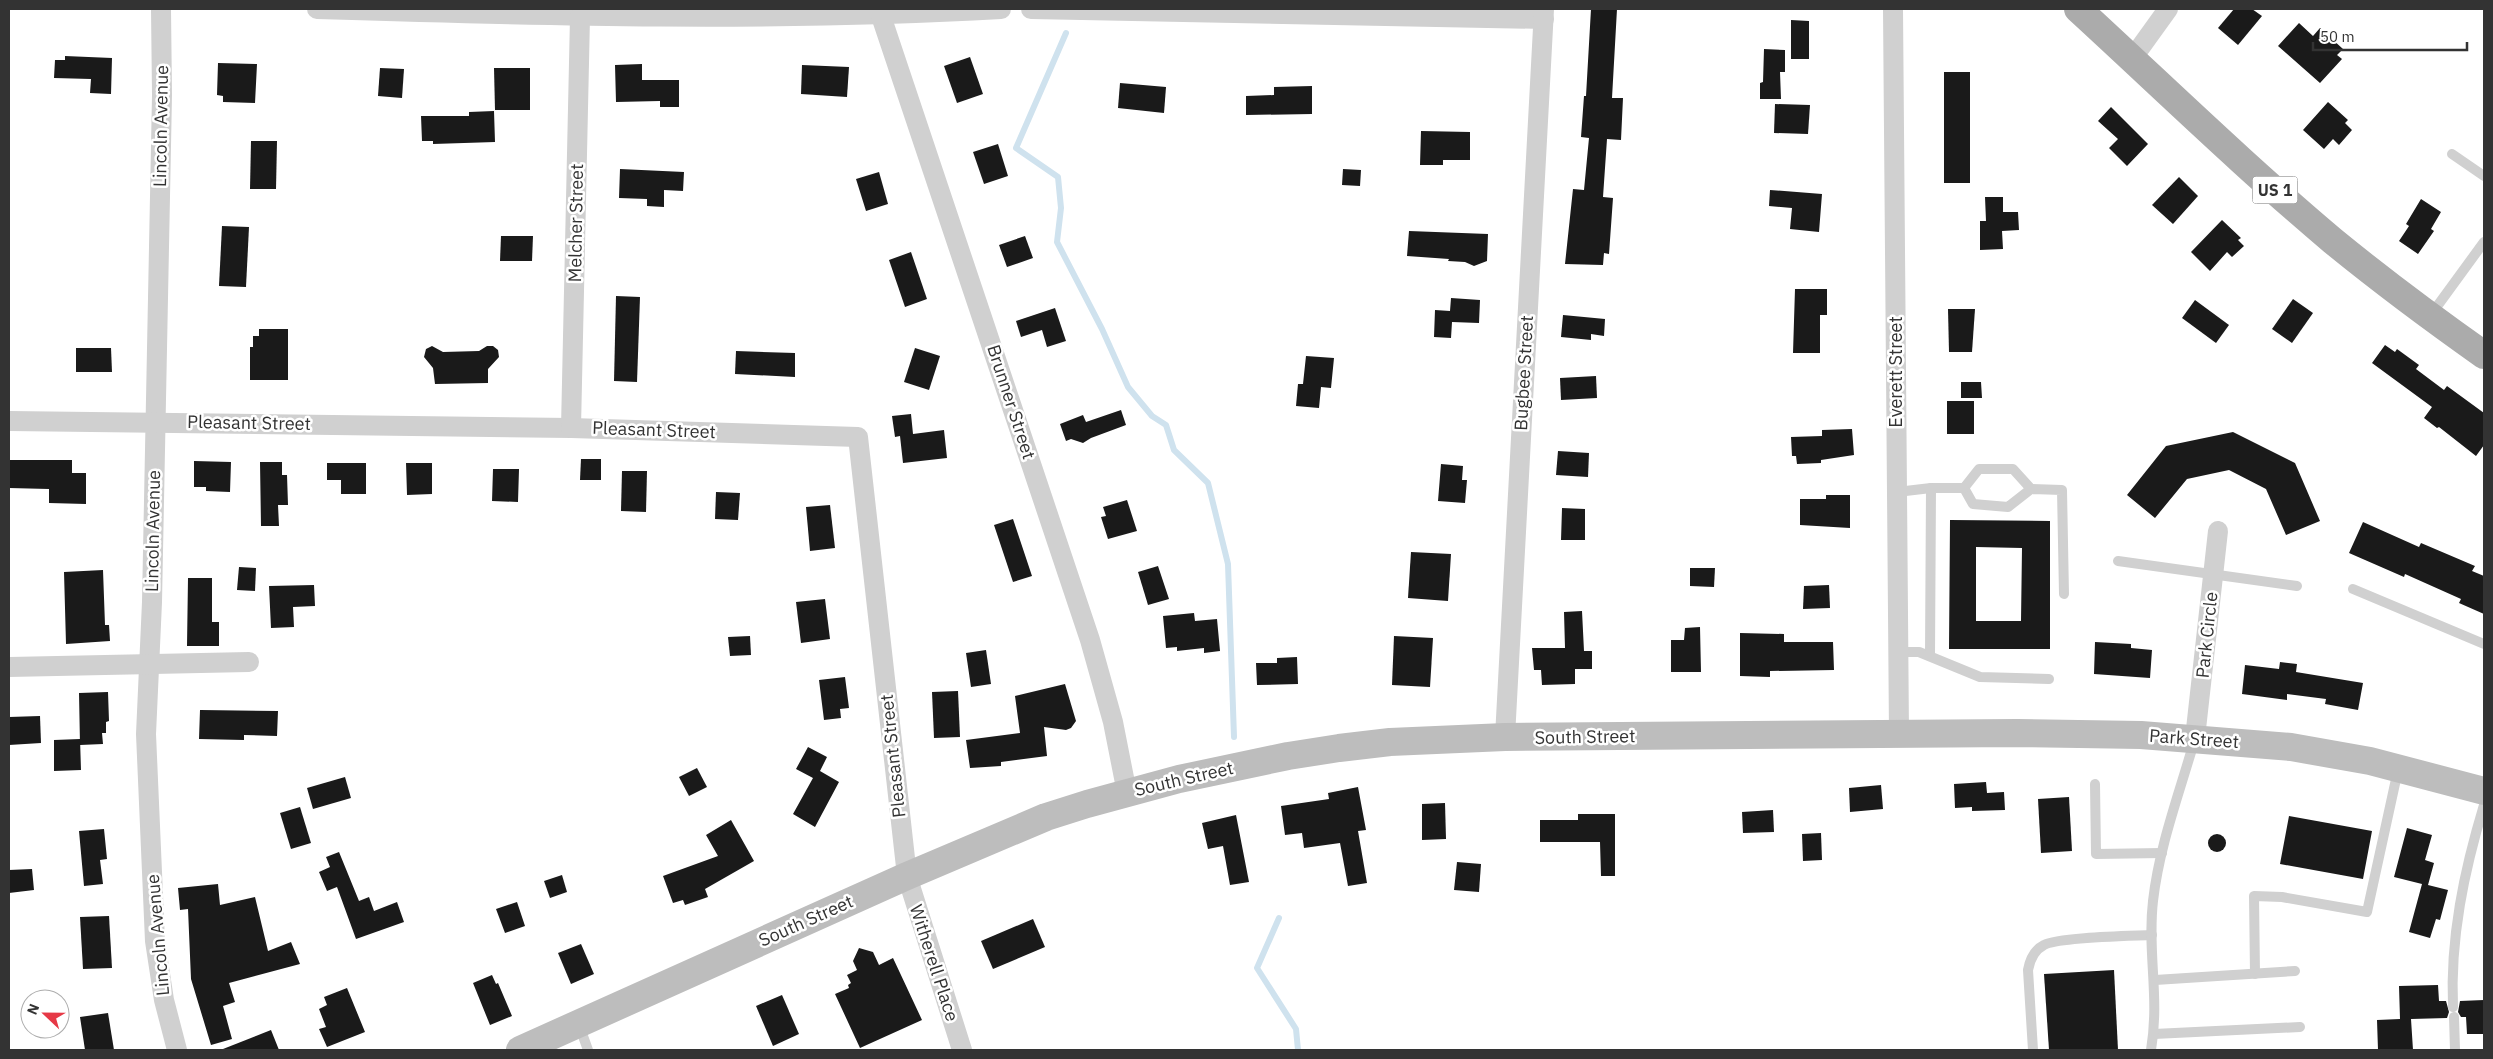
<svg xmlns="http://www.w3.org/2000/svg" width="2493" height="1059" font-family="'IBM Plex Sans',sans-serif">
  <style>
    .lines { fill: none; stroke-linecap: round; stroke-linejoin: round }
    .stream { stroke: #cfe2ee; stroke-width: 6 }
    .building { fill: #1a1a1a; fill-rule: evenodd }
    .service { stroke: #d0d0d0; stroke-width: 10 }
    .minor { stroke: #d0d0d0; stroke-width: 20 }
    .secondary { stroke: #bdbdbd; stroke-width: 28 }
    .primary { stroke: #ababab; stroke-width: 28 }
    .labels { text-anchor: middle; stroke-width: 5; stroke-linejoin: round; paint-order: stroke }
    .shield { fill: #fff; stroke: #707070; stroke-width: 1 }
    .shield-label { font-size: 16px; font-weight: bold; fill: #333 }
    .street-label { font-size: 18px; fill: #333; stroke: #fff }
  </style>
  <rect width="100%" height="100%" fill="#fff"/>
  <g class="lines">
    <g class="stream">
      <polyline points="1066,33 1016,148 1058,177 1061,208 1057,242 1102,329 1128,387 1152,416 1166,425 1174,450 1208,483 1228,564 1234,737"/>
      <polyline points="1279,918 1257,968 1296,1029 1298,1050"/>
    </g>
  </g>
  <g class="building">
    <polygon points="1591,9 1617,9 1612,98 1623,98 1621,140 1607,139 1603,197 1613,198 1609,254 1604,253 1603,265 1565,264 1573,189 1584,190 1589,138 1581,137 1584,96 1586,96"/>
    <polygon points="2234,9 2252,9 2262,16 2238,45 2218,28"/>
    <polygon points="1791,20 1809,21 1809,59 1791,59"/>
    <polygon points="2299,23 2313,36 2320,28 2343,49 2337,55 2342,59 2320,83 2278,46"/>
    <polygon points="1764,49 1785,50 1785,72 1780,72 1781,99 1760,99 1760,83 1763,82"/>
    <polygon points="65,56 112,58 111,94 90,93 91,79 54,78 55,60 65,60"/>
    <polygon points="970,57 983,94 957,103 944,66"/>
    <polygon points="218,63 257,64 255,103 223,102 223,96 217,95"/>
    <polygon points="642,64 642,80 679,80 679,107 660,107 660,101 616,102 615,65"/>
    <polygon points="802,65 849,67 847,97 801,94"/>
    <polygon points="380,68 404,69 402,98 378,96"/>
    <polygon points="494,68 530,68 530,110 495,110"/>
    <rect x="1944" y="72" width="26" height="111"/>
    <polygon points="1120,83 1166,87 1164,113 1118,108"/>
    <polygon points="1312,86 1312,114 1246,115 1246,96 1274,95 1274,87"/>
    <polygon points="2328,102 2348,120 2345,123 2352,130 2339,145 2333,139 2324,149 2303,130"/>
    <polygon points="1775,104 1810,105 1808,134 1774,133"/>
    <polygon points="2111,107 2148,144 2127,166 2109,148 2118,139 2098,121"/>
    <polygon points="494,111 495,142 433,144 433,141 422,141 421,116 469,116 469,112"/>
    <polygon points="1421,131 1470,132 1470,160 1443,160 1443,165 1420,165"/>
    <polygon points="251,141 277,141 276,189 250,189"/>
    <polygon points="998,144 1008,176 984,184 973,152"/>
    <polygon points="620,169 684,172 683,191 664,190 664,207 647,206 647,199 619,198"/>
    <polygon points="1343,169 1361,170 1360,186 1342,185"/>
    <polygon points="879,172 888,204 866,211 856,179"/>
    <polygon points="2179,177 2198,196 2173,224 2152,205"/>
    <polygon points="1770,190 1822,194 1819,232 1790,229 1792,208 1769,206"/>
    <polygon points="1985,197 2003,197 2003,212 2018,212 2019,230 2002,231 2003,249 1980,250 1980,221 1986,221"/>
    <polygon points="2421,199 2441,212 2431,229 2434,231 2418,254 2399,241 2409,226 2406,224"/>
    <polygon points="2222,220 2241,238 2238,240 2244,246 2232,257 2227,252 2210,271 2191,252"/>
    <polygon points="222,226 249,227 246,287 219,286"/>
    <polygon points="1409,231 1488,234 1487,261 1474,266 1465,262 1448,261 1449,259 1407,256"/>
    <polygon points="501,236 533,236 532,261 500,261"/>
    <polygon points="1025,236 1033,258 1007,267 999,245"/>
    <polygon points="911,252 927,299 905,307 889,260"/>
    <polygon points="1795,289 1827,289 1827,315 1820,315 1820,353 1793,353"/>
    <polygon points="616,296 640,297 637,382 614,381"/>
    <polygon points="1451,298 1480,300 1479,323 1452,322 1451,338 1434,337 1435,310 1450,311"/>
    <polygon points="2293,299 2313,313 2292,343 2272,329"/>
    <polygon points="2195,300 2229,325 2216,343 2182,318"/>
    <polygon points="1055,308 1066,341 1047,347 1042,330 1021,337 1016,321"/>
    <polygon points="1948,309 1975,309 1972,352 1949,352"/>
    <polygon points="1563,315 1605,319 1604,336 1591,334 1591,340 1561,337"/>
    <polygon points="259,329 288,329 288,380 250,380 250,347 253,347 253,336 259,336"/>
    <polygon points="2385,345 2395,352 2397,349 2419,365 2416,369 2444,390 2447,386 2484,413 2484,445 2476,456 2439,427 2437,428 2424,418 2432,407 2372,363"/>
    <polygon points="432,346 443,352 479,351 487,346 493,346 498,350 499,357 488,369 488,383 435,384 433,368 424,357 426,349"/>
    <polygon points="76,348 111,348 112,372 76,372"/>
    <polygon points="915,348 940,356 929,390 904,382"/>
    <polygon points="736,351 795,353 795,377 735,374"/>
    <polygon points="1306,356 1334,358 1331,388 1321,387 1319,408 1296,406 1298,384 1303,384"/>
    <polygon points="1596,376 1597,398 1561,400 1560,378"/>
    <polygon points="1961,382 1981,382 1982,398 1961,398"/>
    <rect x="1947" y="401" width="27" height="33"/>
    <polygon points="1121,410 1126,425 1091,438 1083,443 1071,439 1066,441 1060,424 1083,415 1086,422"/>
    <polygon points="911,414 913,434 944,430 947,458 903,463 900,436 895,437 892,416"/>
    <polygon points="1852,429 1854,455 1821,460 1821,463 1797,464 1796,456 1792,456 1791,437 1822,436 1822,430"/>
    <polygon points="2233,432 2295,463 2320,521 2286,535 2266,489 2229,470 2187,479 2155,518 2127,495 2166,446"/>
    <polygon points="1558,451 1589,453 1588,477 1556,475"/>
    <polygon points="581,459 601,459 601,480 580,480"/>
    <polygon points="9,460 72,460 72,473 86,473 86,504 49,503 49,489 9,488"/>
    <polygon points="194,461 231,462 230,492 206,491 206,487 194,487"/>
    <polygon points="260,462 282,462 282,475 287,475 288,505 278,505 279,526 261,526"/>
    <polygon points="327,463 366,463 366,494 341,494 341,480 327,480"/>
    <polygon points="406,463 432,463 432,494 407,495"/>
    <polygon points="1441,464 1463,466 1462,480 1467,480 1465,503 1438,501"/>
    <polygon points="493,469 519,469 518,502 492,501"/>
    <polygon points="622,471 647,471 646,512 621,511"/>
    <polygon points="716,492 740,493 738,520 715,519"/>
    <polygon points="1826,495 1850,495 1850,528 1800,525 1800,499 1826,499"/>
    <polygon points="1127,500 1137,531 1108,539 1101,517 1106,516 1103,507"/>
    <polygon points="830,505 835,548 810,551 806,507"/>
    <polygon points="1562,508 1585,509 1585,540 1561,540"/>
    <polygon points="1013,519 1032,576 1013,582 994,525"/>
    <path d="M1950 520 2050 521V649H1949ZM1976 547 2022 548 2021 621H1976Z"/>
    <polygon points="2363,522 2419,547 2421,543 2475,566 2472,571 2484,576 2484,614 2459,603 2461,599 2405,574 2404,577 2349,553"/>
    <polygon points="1411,552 1451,554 1448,601 1408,598"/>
    <polygon points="1158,566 1169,599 1148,605 1138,572"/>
    <polygon points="239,567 256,568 255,591 237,590"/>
    <polygon points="1690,568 1715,568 1714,587 1690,586"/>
    <polygon points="103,570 105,625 109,625 110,641 66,644 64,572"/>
    <polygon points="188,578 212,578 212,622 219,622 219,646 187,646"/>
    <polygon points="314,585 315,606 293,607 294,627 271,628 269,586"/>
    <polygon points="1829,585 1830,608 1803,609 1804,586"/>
    <polygon points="825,599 830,639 801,643 796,602"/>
    <polygon points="1582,611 1584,651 1592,651 1592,669 1575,669 1575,684 1542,685 1541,670 1534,670 1532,648 1565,648 1564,612"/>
    <polygon points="1194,613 1195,621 1217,619 1220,651 1204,653 1204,648 1177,651 1177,647 1166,648 1163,616"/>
    <polygon points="1700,627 1701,672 1671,672 1671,640 1684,640 1685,628"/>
    <polygon points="1740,633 1784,634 1784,642 1833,642 1834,670 1770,671 1770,677 1740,676"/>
    <polygon points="750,636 751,655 730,656 728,637"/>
    <polygon points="1394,636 1433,638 1430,687 1392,685"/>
    <polygon points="2095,642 2131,644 2131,648 2152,650 2150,678 2094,674"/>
    <polygon points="986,650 991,684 971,687 966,653"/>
    <polygon points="1297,657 1298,684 1257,685 1256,663 1277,663 1277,658"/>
    <polygon points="2280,662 2297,664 2296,672 2363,683 2358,710 2325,704 2326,699 2287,694 2287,700 2242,694 2245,665 2279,669"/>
    <polygon points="845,677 849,708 840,709 841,718 824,720 819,680"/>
    <polygon points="1065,684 1076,721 1071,728 1066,730 1044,727 1047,756 1001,762 1001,766 970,768 966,740 1020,733 1015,696"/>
    <polygon points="958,691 960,737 934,738 932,692"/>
    <polygon points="108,692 109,721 106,722 106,733 102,733 103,744 80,745 79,693"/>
    <polygon points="200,710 278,711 277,736 244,735 244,740 199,739"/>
    <polygon points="40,716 41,743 9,745 9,717"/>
    <polygon points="80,739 81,770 54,771 54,740"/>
    <polygon points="808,747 827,757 820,771 839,782 815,827 793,814 813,778 796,769"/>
    <polygon points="697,768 707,787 689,796 679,777"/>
    <polygon points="345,777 351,798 313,809 307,788"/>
    <polygon points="1986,782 1987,793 2004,792 2005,810 1972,811 1972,807 1955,808 1954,784"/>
    <polygon points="1881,785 1883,809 1850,812 1849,788"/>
    <polygon points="1358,787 1366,830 1358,831 1367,883 1348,886 1340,843 1304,848 1302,833 1285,835 1281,806 1329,799 1328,793"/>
    <polygon points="2069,797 2072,851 2041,853 2038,799"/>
    <polygon points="1445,803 1446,839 1422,840 1422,804"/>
    <polygon points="300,807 311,843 291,849 280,813"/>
    <polygon points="1773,810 1774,832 1743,833 1742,812"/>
    <polygon points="1578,814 1615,814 1615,876 1601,876 1600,842 1540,842 1540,820 1578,820"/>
    <polygon points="1236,815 1249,882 1230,885 1223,846 1208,849 1202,823"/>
    <polygon points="2289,816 2372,831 2363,879 2280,864"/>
    <polygon points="731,820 754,861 705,889 708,897 685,905 683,900 673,903 663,876 718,856 706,835"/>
    <polygon points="2407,828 2432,835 2425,860 2434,863 2428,885 2448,890 2440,920 2436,919 2430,938 2409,932 2422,884 2394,877"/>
    <polygon points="104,829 107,859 100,860 103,884 84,886 79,831"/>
    <polygon points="1821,833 1822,860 1803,861 1802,834"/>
    <circle cx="2217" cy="843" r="9"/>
    <polygon points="339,852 359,901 369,897 374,911 397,902 404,922 356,939 337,887 327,891 319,872 330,867 326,857"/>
    <polygon points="1457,862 1481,864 1479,892 1454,890"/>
    <polygon points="32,869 34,890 9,893 9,870"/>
    <polygon points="562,875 567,892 550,898 544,881"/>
    <polygon points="218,884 220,905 255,897 268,951 291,942 300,964 229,983 235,1002 223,1006 232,1039 211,1045 191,979 188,909 180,910 178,888"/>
    <polygon points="517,902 525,926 505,933 496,909"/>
    <polygon points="109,916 112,968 83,969 80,917"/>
    <polygon points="1033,919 1045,947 993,969 981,941"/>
    <polygon points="581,944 594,974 571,984 558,953"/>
    <polygon points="859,948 873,952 879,965 893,958 922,1020 860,1048 835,994 849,988 848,985 851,983 847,975 857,970 853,961"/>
    <polygon points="2114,970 2118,1050 2049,1050 2044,974"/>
    <polygon points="492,975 496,984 498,983 512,1016 490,1025 473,983"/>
    <polygon points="2438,985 2439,1001 2446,1001 2449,1012 2447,1018 2411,1019 2413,1050 2378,1050 2377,1020 2400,1019 2399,986"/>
    <polygon points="347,988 365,1032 327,1047 319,1029 326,1027 319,1009 327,1005 324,997"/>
    <polygon points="782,995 799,1034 773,1046 756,1006"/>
    <polygon points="2484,1000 2484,1034 2467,1034 2466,1017 2461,1017 2458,1012 2460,1001"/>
    <polygon points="108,1013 114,1050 85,1050 80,1017"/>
    <polygon points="271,1030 279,1050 223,1050 223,1049"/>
  </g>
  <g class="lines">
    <g class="service">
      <polyline points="2452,154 2484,176"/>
      <polyline points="2430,316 2484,242"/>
      <polyline points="1964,488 1973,504 2008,507 2031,489 2062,490 2064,594"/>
      <polyline points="1964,488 1979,469 2013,469 2031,489"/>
      <polyline points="1897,492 1931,488 1964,488"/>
      <polyline points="2118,561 2297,586"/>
      <polyline points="2353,589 2484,644"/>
      <polyline points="1898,652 1919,652 1980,677 2049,679"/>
      <polyline points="1930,656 1931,488"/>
      <polyline points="2095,784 2096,854 2162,853"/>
      <polyline points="2255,974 2254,896 2282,897 2367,912 2398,770"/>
      <polyline points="2155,980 2295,971"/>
      <path d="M2453 1007C2450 938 2464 871 2484 805"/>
      <polyline points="2454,1017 2455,1050"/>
      <polyline points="579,1025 588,1050"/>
      <polyline points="2154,1034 2300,1027"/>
      <path d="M2033 1050 2028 970C2030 959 2034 950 2044 945 2058 937 2131 936 2152 935"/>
      <path d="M2151 1050C2160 997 2147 952 2153 901 2159 847 2179 794 2194 742"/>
    </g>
    <g class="minor">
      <polyline points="161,9 162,95 152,602 146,734 155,941 164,1000 177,1050"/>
      <path d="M317 9C545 16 773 22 1001 9"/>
      <polyline points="1031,9 1544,19"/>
      <polyline points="1893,9 1899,734"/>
      <polyline points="881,16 1090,640 1113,722 1127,793"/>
      <polyline points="2132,59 2168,9"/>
      <polyline points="9,421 571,428 858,437 907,876 962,1050"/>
      <polyline points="571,428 580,17"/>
      <polyline points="9,667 249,662"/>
      <polyline points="1505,737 1544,9"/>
      <polyline points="2195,738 2218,531"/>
    </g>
    <polyline class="secondary" points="520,1050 907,876 1046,817 1087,804 1179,779 1288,756 1339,748 1390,742 1505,737 2017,733 2141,735 2291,747 2370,761 2484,791"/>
    <path class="primary" d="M2078 9C2163 87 2245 167 2333 241 2382 281 2433 319 2484 355"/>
  </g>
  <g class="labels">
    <rect class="shield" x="2252.5" y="176.5" width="45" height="27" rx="4"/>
    <g class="shield-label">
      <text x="2275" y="196">US 1</text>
    </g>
    <g class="street-label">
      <text transform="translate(161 126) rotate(-89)" y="6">Lincoln Avenue</text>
      <text transform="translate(576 223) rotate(-89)" y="6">Melcher Street</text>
      <text transform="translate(1896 372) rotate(-90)" y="6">Everett Street</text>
      <text transform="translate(1524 373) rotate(-87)" y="6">Bugbee Street</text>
      <text transform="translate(1011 402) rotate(72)" y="6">Brunner Street</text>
      <text transform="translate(249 423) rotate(1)" y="6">Pleasant Street</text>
      <text transform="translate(654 430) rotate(2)" y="6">Pleasant Street</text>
      <text transform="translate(153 531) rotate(-89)" y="6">Lincoln Avenue</text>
      <text transform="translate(2207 635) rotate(-84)" y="6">Park Circle</text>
      <text transform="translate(1585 737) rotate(-1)" y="6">South Street</text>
      <text transform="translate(2194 739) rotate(4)" y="6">Park Street</text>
      <text transform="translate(893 756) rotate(-96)" y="6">Pleasant Street</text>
      <text transform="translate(1184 779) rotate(-13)" y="6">South Street</text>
      <text transform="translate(806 921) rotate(-24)" y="6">South Street</text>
      <text transform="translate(158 935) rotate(-95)" y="6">Lincoln Avenue</text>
      <text transform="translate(934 963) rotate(72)" y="6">Witherell Place</text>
    </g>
  </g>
  <rect width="2493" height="1059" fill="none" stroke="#333333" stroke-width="20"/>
  <g transform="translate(45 1014) rotate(292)"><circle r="24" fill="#ffffff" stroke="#adadad"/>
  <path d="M0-4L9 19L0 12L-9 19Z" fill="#e63946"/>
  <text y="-8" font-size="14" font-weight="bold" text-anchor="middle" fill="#333333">N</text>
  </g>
  <path d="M2313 42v8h154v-8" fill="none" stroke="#333333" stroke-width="2.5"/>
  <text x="2320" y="42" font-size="15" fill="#333333" stroke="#ffffff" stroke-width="4" paint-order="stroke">50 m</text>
</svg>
